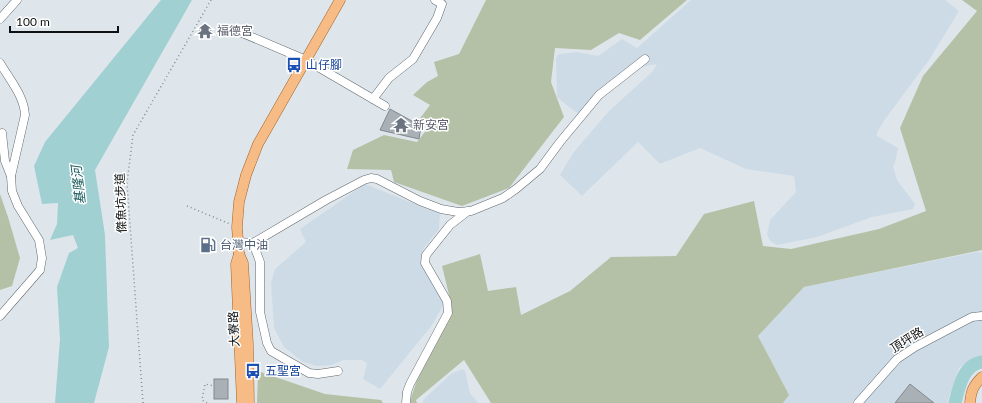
<svg xmlns="http://www.w3.org/2000/svg" width="982" height="403" font-family="Lato,'Noto Sans TC',sans-serif">
  <style>
    .built { fill: #cddbe6 }
    .green { fill: #b5c1a7 }
    .water { fill: #a1d0d3 }
    .lines { fill: none; stroke-linecap: round; stroke-linejoin: round }
    .river { stroke: #a1d0d3; stroke-width: 13 }
    .building { fill: #a9b0b6; stroke: #82898e }
    .minor-casing { stroke: #61686d; stroke-width: 9 }
    .major-casing { stroke: #a26329; stroke-width: 11 }
    .path { stroke: #868b90; stroke-width: 1.5; stroke-dasharray: 1 3; stroke-linecap: butt }
    .minor { stroke: #fff; stroke-width: 8 }
    .major { stroke: #f7bc86; stroke-width: 10 }
    .labels { text-anchor: middle; stroke-width: 3; stroke-linejoin: round; paint-order: stroke }
    .worship-label { font-size: 12px; fill: #5b616d; stroke: #fff; text-anchor: start }
    .transit-label { font-size: 12px; fill: #164399; stroke: #fff; text-anchor: start }
    .street-label { font-size: 12px; fill: #0e1012; stroke: #fff }
    .service-label { font-size: 12px; fill: #4e5e75; stroke: #fff; text-anchor: start }
    .water-label { font-size: 13px; font-style: italic; fill: #185a5d; stroke: #fff }
  </style>
  <rect width="100%" height="100%" fill="#dee6ec"/>
  <g class="built">
    <polygon points="691,0 945,0 959,11 929,60 883,122 876,135 898,148 895,163 893,166 897,180 915,204 913,209 872,217 817,237 777,245 770,241 767,234 770,220 796,192 794,176 746,169 700,148 660,164 638,142 582,196 560,175 573,153 609,111 652,72 657,64 645,66 634,71 619,85 611,84 582,116 570,108 557,97 556,58 559,54 577,52 598,56 622,39 637,48"/>
    <polygon points="365,184 440,214 439,229 424,248 421,257 424,267 444,304 432,325 380,389 363,379 367,363 362,360 343,360 332,365 317,366 303,362 284,347 274,328 271,283 275,269 306,242 300,229"/>
    <polygon points="977,252 982,253 982,357 971,359 959,368 947,403 783,403 788,395 758,336 804,287"/>
    <polygon points="462,369 465,371 470,393 478,403 423,403 423,400 451,374"/>
  </g>
  <g class="green">
    <polygon points="486,0 687,0 640,40 619,33 591,50 555,48 551,82 564,117 509,188 462,206 394,182 391,170 347,169 353,150 384,135 417,142 428,128 418,121 430,105 413,95 427,82 438,76 434,62 459,54"/>
    <polygon points="962,0 982,0 982,250 804,287 758,336 789,395 783,403 491,403 464,360 416,400 417,403 411,403 411,398 429,343 450,299 442,266 480,254 488,291 516,287 521,315 570,291 611,257 676,256 704,214 754,201 763,246 791,249 879,229 926,211 900,128 923,76 977,11"/>
    <polygon points="0,194 8,217 20,258 12,286 0,290"/>
    <polygon points="258,371 325,394 381,400 383,403 257,403"/>
  </g>
  <polygon class="water" points="161,0 192,0 95,170 105,235 109,347 94,403 55,403 60,339 57,287 69,253 78,248 73,235 50,240 57,224 58,203 42,204 34,166 45,142"/>
  <g class="lines">
    <path class="river" d="M955 403C959 387 963 365 982 362"/>
  </g>
  <g class="building">
    <polygon points="203,25 211,30 208,36 199,32"/>
    <polygon points="390,109 421,126 419,139 380,130"/>
    <rect x="214" y="379" width="14" height="20"/>
    <polygon points="910,384 934,403 895,403"/>
  </g>
  <g class="lines">
    <defs>
      <g id="minor">
        <polyline points="0,19 17,0"/>
        <polyline points="233,29 306,60 373,99"/>
        <path d="M0 63C10 80 24 96 25 115L11 176 12 191 18 206 39 240 42 258 40 270 0 316"/>
        <polyline points="385,106 373,99 389,78 413,59 437,18 442,4 435,0"/>
        <polyline points="2,133 5,161 11,176"/>
        <polyline points="238,242 253,243 326,200 364,180 371,178 377,179 420,201 441,209 458,212 471,211 503,198 516,189 540,169 560,142 599,95 645,59"/>
        <polyline points="253,243 260,262 260,312 267,343 271,351 309,373 318,374 338,371"/>
        <polyline points="406,403 407,392 410,384 448,313 447,301 425,263 426,255 450,225 468,211"/>
        <polyline points="858,403 897,359 915,347 972,317 982,316"/>
      </g>
      <g id="major">
        <polyline points="239,254 243,263 248,344 249,403"/>
        <polyline points="242,403 236,264 239,254 237,227 239,202 246,175 258,144 340,0"/>
        <path d="M970 403C971 391 973 386 982 377"/>
      </g>
    </defs>
    <use href="#minor" class="minor-casing"/>
    <use href="#major" class="major-casing"/>
    <g class="path">
      <polyline points="187,206 230,224"/>
      <polyline points="143,403 127,183 133,135 211,0"/>
      <polyline points="207,403 202,400 205,384 214,386"/>
    </g>
    <use href="#minor" class="minor"/>
    <use href="#major" class="major"/>
  </g>
  <defs>
    <symbol id="temple-bare" viewBox="-9 -9 18 18"><path d="M0-6L5-2H3V0L6.5 2.5H4V6H1.5V3h-3V6H-4V2.5H-6.5L-3 0V-2H-5Z" fill="#6b7280" stroke="#fff" stroke-width="2.5" paint-order="stroke"/></symbol>
    <symbol id="bus-bare" viewBox="-9 -9 18 18"><path d="M-5-6H5V4H4V6H2V4H-2V6H-4V4H-5ZM-3.5-4V0h7V-4ZM-3.5 1.2v1.5H-2V1.2ZM2 1.2v1.5H3.5V1.2Z" fill="#1a4fb4" stroke="#fff" stroke-width="2.5" paint-order="stroke"/></symbol>
    <symbol id="fuel-bare" viewBox="-9 -9 18 18"><path d="M-5.5-6h7V0h2V4h1.3V-2.5L3-4.5l.8-.8L6-3V5H2.5V1h-1V6h-7ZM-4.2-4.7v3.2H.2V-4.7Z" fill="#5c6f8a" stroke="#fff" stroke-width="2.5" paint-order="stroke"/></symbol>
  </defs>
  <g fill-rule="evenodd">
    <use href="#temple-bare" x="194" y="20" width="22" height="22"/>
    <use href="#bus-bare" x="283" y="54" width="22" height="22"/>
    <use href="#temple-bare" x="390" y="114" width="22" height="22"/>
    <use href="#fuel-bare" x="197" y="234" width="22" height="22"/>
    <use href="#bus-bare" x="242" y="360" width="22" height="22"/>
  </g>
  <g class="labels">
    <g class="worship-label">
      <text x="217" y="35">福德宮</text>
      <text x="413" y="129">新安宮</text>
    </g>
    <g class="transit-label">
      <text x="306" y="69">山仔腳</text>
      <text x="265" y="375">五聖宮</text>
    </g>
    <g class="street-label">
      <text transform="translate(121 203) rotate(-92)" y="4">傑魚坑步道</text>
      <text transform="translate(234 329) rotate(-93)" y="4">大寮路</text>
      <text transform="translate(907 340) rotate(-32)" y="4">頂坪路</text>
    </g>
    <g class="service-label">
      <text x="220" y="249">台灣中油</text>
    </g>
    <g class="water-label">
      <text transform="translate(78 185) rotate(-97)" y="5">基隆河</text>
    </g>
  </g>
  <path d="M10 26v6h108v-6" fill="none" stroke="#0e1012" stroke-width="2"/>
  <text x="16" y="26" font-size="12" fill="#0e1012" stroke="#ffffff" stroke-width="3" paint-order="stroke">100 m</text>
</svg>
